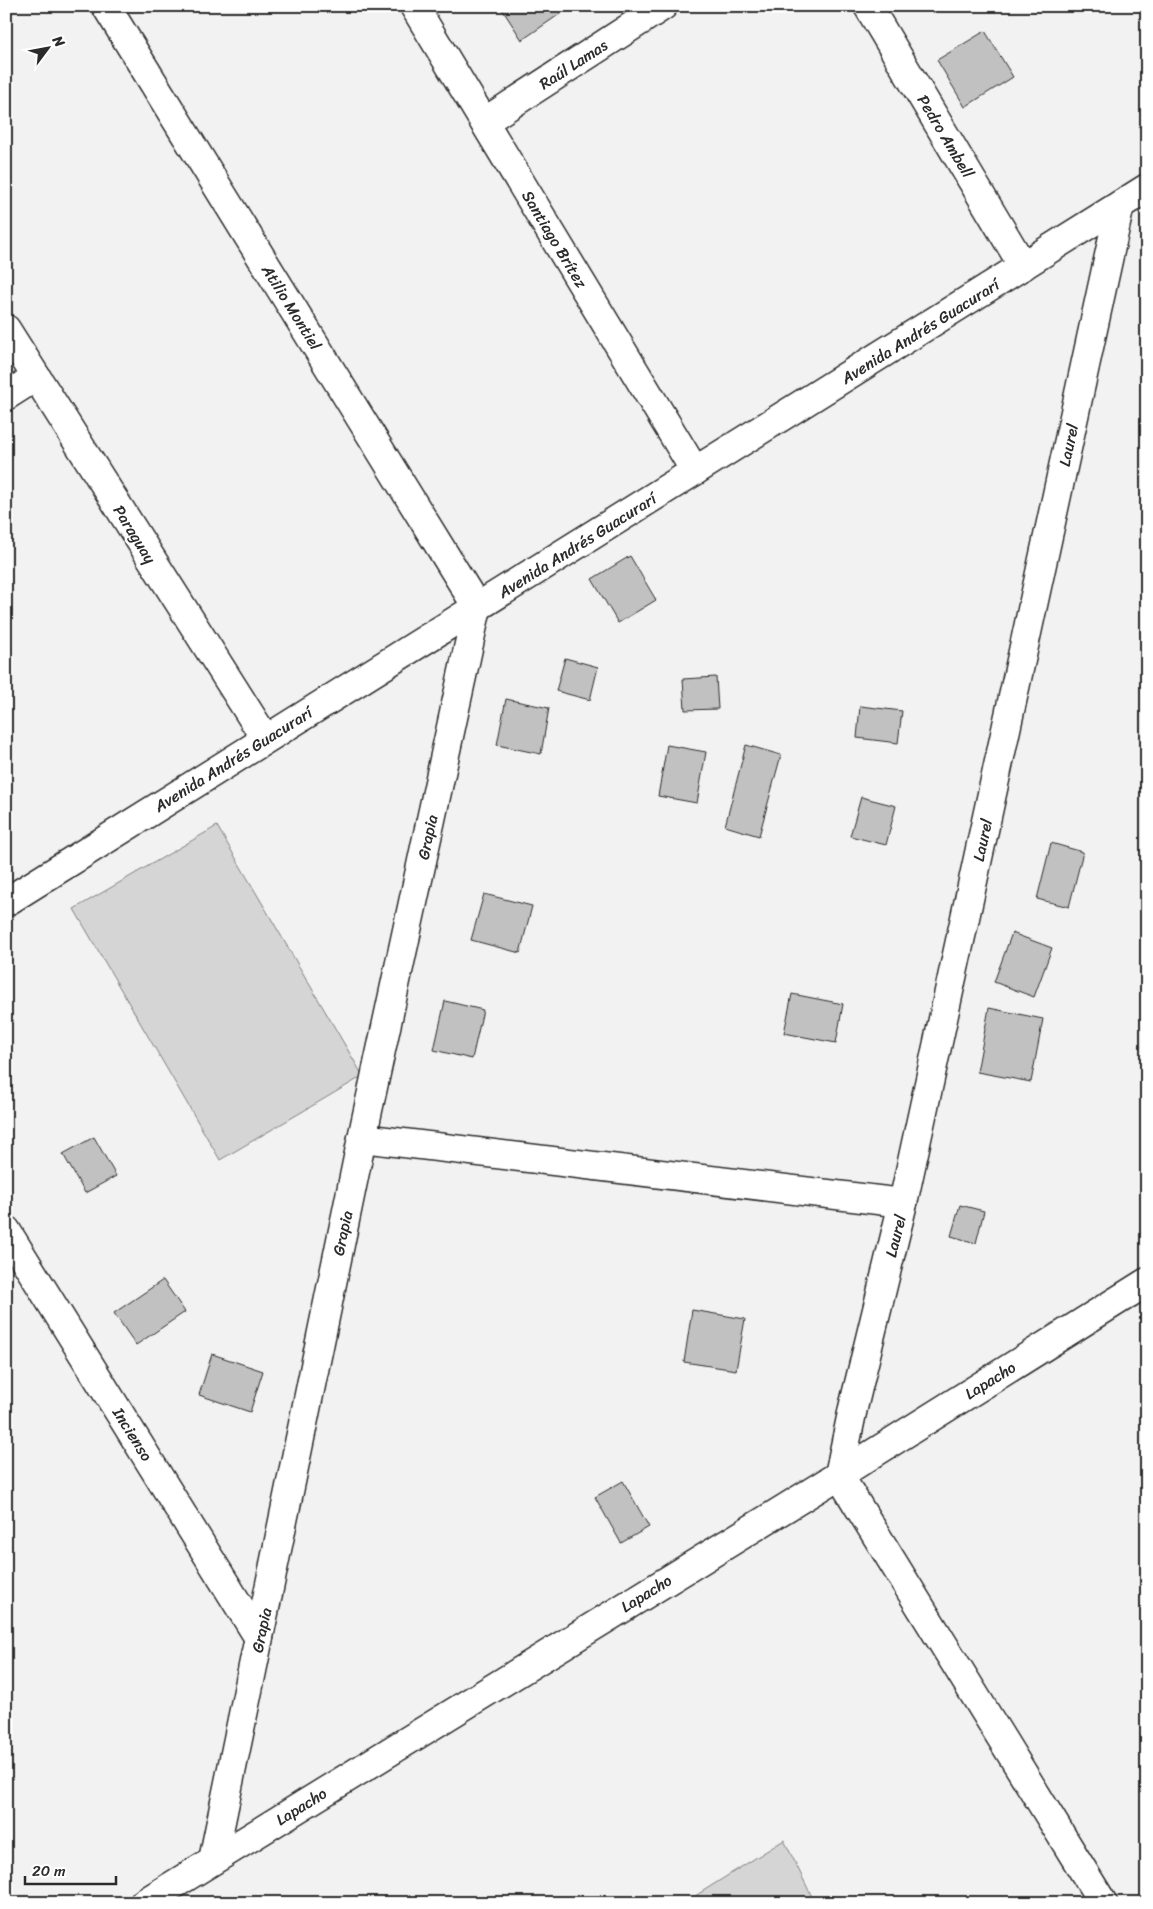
<svg xmlns="http://www.w3.org/2000/svg" width="1153" height="1909" font-family="Sriracha,sans-serif">
  <style>
    .green { fill: #d5d5d5; stroke: #808080 }
    .building { fill: #c1c1c1; stroke: #2b2b2b }
    .lines { fill: none; stroke-linecap: round; stroke-linejoin: round }
    .minor-casing { stroke: #2b2b2b; stroke-width: 31 }
    .minor { stroke: #fff; stroke-width: 28 }
    .labels { text-anchor: middle; stroke-width: 5; stroke-linejoin: round; paint-order: stroke }
    .street-label { font-size: 16px; fill: #2b2b2b; stroke: #fff }
  </style>
  <rect width="100%" height="100%" fill="#f2f2f2"/>
  <filter id="ink" filterUnits="userSpaceOnUse"><feTurbulence type="fractalNoise" baseFrequency=".02" numOctaves="2"/><feDisplacementMap in="SourceGraphic" scale="10" xChannelSelector="R" yChannelSelector="G"/><feConvolveMatrix kernelMatrix="1 2 1 2 8 2 1 2 1" color-interpolation-filters="sRGB"/></filter>
  <g filter="url(#ink)">
    <g class="green">
      <polygon points="217,826 363,1076 220,1160 74,909"/>
      <polygon points="784,1840 815,1903 684,1903"/>
    </g>
    <g class="building">
      <polygon points="500,6 570,6 570,7 522,40"/>
      <polygon points="985,31 1013,77 965,107 937,60"/>
      <polygon points="630,556 656,600 618,623 592,579"/>
      <polygon points="565,658 598,667 590,700 556,691"/>
      <polygon points="716,677 718,709 685,710 683,679"/>
      <polygon points="506,699 549,708 541,754 497,745"/>
      <polygon points="860,706 902,711 898,743 857,738"/>
      <polygon points="667,745 706,752 697,803 658,796"/>
      <polygon points="746,745 781,755 759,836 725,826"/>
      <polygon points="861,797 896,806 886,845 850,836"/>
      <polygon points="1051,843 1083,852 1069,907 1037,899"/>
      <polygon points="484,894 532,906 520,953 471,940"/>
      <polygon points="1012,933 1052,948 1034,997 994,982"/>
      <polygon points="792,994 843,1004 836,1043 784,1033"/>
      <polygon points="445,1001 483,1010 472,1059 434,1050"/>
      <polygon points="989,1008 1043,1019 1031,1082 977,1072"/>
      <polygon points="94,1137 116,1176 85,1193 63,1154"/>
      <polygon points="960,1205 984,1211 976,1243 951,1236"/>
      <polygon points="163,1280 185,1312 136,1345 114,1313"/>
      <polygon points="692,1310 745,1319 736,1370 684,1362"/>
      <polygon points="212,1354 263,1371 250,1412 199,1395"/>
      <polygon points="623,1481 649,1527 621,1543 595,1497"/>
    </g>
    <g class="lines">
      <defs>
        <g id="minor">
          <polyline points="106,6 477,607 362,1138 213,1860"/>
          <polyline points="414,6 695,471"/>
          <polyline points="868,6 1023,266"/>
          <polyline points="484,122 663,6"/>
          <polyline points="6,329 265,738"/>
          <polyline points="6,396 36,377"/>
          <polyline points="6,902 1147,188"/>
          <polyline points="362,1138 903,1203"/>
          <polyline points="6,1230 259,1638"/>
          <polyline points="144,1903 839,1475 1147,1282"/>
          <polyline points="1103,1903 839,1475 853,1408 903,1203 1120,205"/>
        </g>
      </defs>
      <use href="#minor" class="minor-casing"/>
      <use href="#minor" class="minor"/>
    </g>
  </g>
  <g class="labels">
    <g class="street-label">
      <text transform="translate(573 64) rotate(-33)" y="6">Raúl Lamas</text>
      <text transform="translate(946 136) rotate(59)" y="6">Pedro Ambell</text>
      <text transform="translate(555 239) rotate(59)" y="6">Santiago Brítez</text>
      <text transform="translate(292 307) rotate(58)" y="6">Atilio Montiel</text>
      <text transform="translate(920 331) rotate(-32)" y="6">Avenida Andrés Guacurarí</text>
      <text transform="translate(1068 445) rotate(-78)" y="6">Laurel</text>
      <text transform="translate(135 534) rotate(58)" y="6">Paraguay</text>
      <text transform="translate(577 545) rotate(-32)" y="6">Avenida Andrés Guacurarí</text>
      <text transform="translate(233 759) rotate(-32)" y="6">Avenida Andrés Guacurarí</text>
      <text transform="translate(427 837) rotate(-78)" y="6">Grapia</text>
      <text transform="translate(982 840) rotate(-78)" y="6">Laurel</text>
      <text transform="translate(342 1233) rotate(-78)" y="6">Grapia</text>
      <text transform="translate(895 1236) rotate(-76)" y="6">Laurel</text>
      <text transform="translate(990 1380) rotate(-32)" y="6">Lapacho</text>
      <text transform="translate(133 1434) rotate(58)" y="6">Incienso</text>
      <text transform="translate(646 1593) rotate(-32)" y="6">Lapacho</text>
      <text transform="translate(261 1630) rotate(-78)" y="6">Grapia</text>
      <text transform="translate(301 1806) rotate(-32)" y="6">Lapacho</text>
    </g>
  </g>
  <rect width="1153" height="1909" fill="none" stroke="#fff" stroke-width="25"/>
  <rect x="12" y="12" width="1128" height="1884" fill="none" stroke="#2b2b2b" stroke-width="2" filter="url(#ink)"/>
  <g transform="translate(48 48) rotate(58)" stroke="#ffffff" stroke-width="4" paint-order="stroke">
  <path d="M0-4L9 19L0 12L-9 19Z" fill="#2b2b2b"/>
  <text y="-8" font-size="14" font-weight="bold" text-anchor="middle" fill="#2b2b2b">N</text>
  </g>
  <path d="M25 1876v8h91v-8" fill="none" stroke="#2b2b2b" stroke-width="2.5"/>
  <text x="32" y="1876" font-size="15" fill="#2b2b2b" stroke="#ffffff" stroke-width="4" paint-order="stroke">20 m</text>
</svg>
